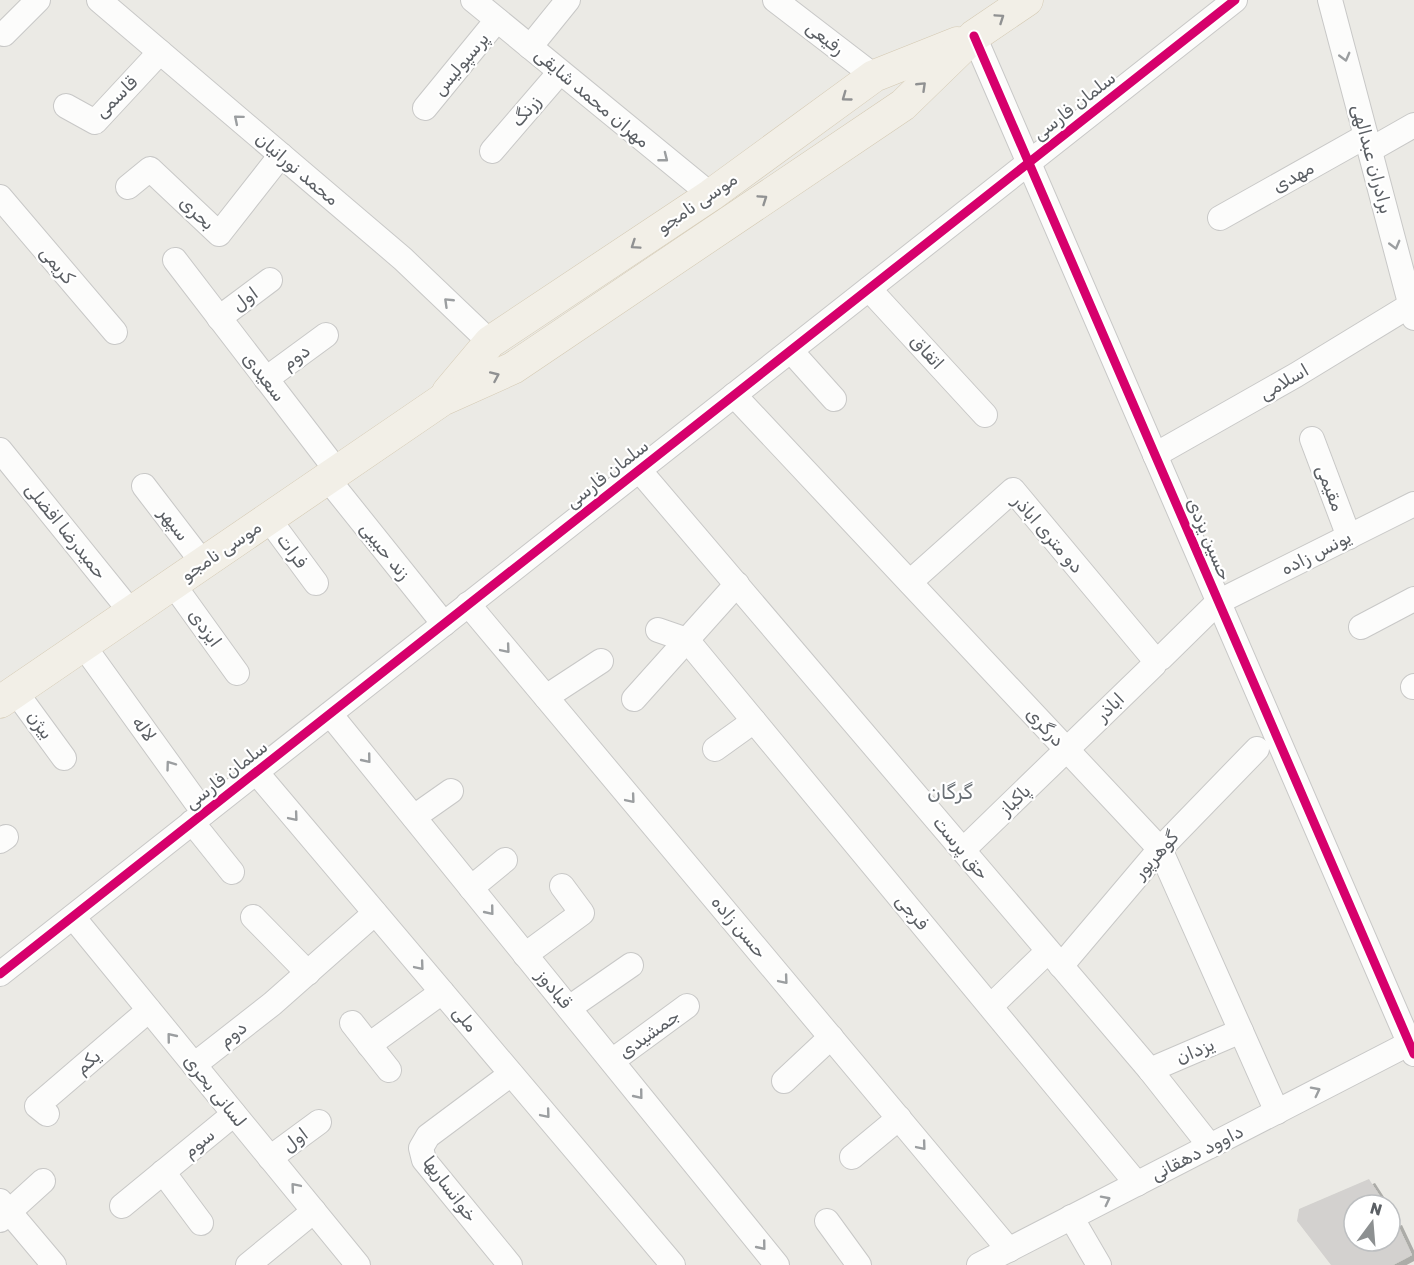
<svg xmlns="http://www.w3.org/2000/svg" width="1414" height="1265" font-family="Rubik,Vazirmatn,sans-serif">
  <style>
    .building { fill: #d3d1cf; filter: url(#shadow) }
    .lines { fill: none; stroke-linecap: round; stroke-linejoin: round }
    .minor-casing { stroke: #c8c8c7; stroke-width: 26 }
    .major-casing { stroke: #d4c9b2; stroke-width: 33 }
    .minor { stroke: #fcfcfb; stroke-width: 24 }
    .major { stroke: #f2efe7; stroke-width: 32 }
    .cycleway-casing { stroke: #fff; stroke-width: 13 }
    .cycleway { stroke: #d6006c; stroke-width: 9 }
    .oneway { stroke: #909192 }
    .oneway2 { stroke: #9b9ea0 }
    .labels { text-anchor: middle; stroke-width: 4.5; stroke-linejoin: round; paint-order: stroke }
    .street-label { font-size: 18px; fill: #5b5f64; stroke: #fff }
    .neighbourhood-label { font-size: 20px; fill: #6b7176; stroke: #fff }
  </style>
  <defs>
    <filter id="shadow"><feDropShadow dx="6" dy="4" stdDeviation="0" flood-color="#0004"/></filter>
  </defs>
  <rect width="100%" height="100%" fill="#ebeae5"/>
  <polygon class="building" points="1369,1179 1385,1204 1354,1205 1354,1241 1390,1241 1390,1223 1396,1221 1412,1255 1393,1265 1331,1265 1297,1221 1299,1209"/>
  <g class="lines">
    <defs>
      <g id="minor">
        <polyline points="99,0 403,259 490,342"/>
        <polyline points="473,0 711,195"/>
        <polyline points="775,0 874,76"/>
        <polyline points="1330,0 1414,318"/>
        <polyline points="4,34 38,0"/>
        <polyline points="974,36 1414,1054"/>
        <polyline points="530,47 568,0"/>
        <polyline points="66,106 95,122 160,52"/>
        <polyline points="425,108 497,20"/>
        <polyline points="1370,150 1414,125"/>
        <polyline points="492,151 560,72"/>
        <polyline points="128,187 150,169 219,234 281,155"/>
        <polyline points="0,197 115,332"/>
        <polyline points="1220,218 1366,136"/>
        <polyline points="175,260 337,471"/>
        <polyline points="869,289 985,415"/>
        <polyline points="219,318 270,280"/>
        <polyline points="791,351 834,399"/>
        <polyline points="266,379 326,335"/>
        <polyline points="734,395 1160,849 1277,1112"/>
        <polyline points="1312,439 1349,537"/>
        <polyline points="0,450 131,612"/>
        <polyline points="1155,455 1296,375 1414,303"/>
        <polyline points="639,470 1150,1070 1210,1146"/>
        <polyline points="327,478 444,624"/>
        <polyline points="144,486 203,563"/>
        <polyline points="268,518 316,583"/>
        <polyline points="910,582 1013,490 1150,654"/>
        <polyline points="173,584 237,673"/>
        <polyline points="468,604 1009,1250"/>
        <polyline points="1361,627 1414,599"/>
        <polyline points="658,630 687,640 1137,1184"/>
        <polyline points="83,645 204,813"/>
        <polyline points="1161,658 1218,602 1414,504"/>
        <polyline points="1413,687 1414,686"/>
        <polyline points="15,691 64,758"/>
        <polyline points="546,697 601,661"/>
        <polyline points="634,699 737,584"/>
        <polyline points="330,714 777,1265"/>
        <polyline points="715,749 754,721"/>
        <polyline points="256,772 673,1265"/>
        <polyline points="414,817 451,791"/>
        <polyline points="192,822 232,872"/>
        <polyline points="0,841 6,837"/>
        <polyline points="963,850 1154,665"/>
        <polyline points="471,888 505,860"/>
        <polyline points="73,917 358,1265"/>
        <polyline points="253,917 308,973"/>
        <polyline points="525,955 582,913 562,886"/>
        <polyline points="1061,966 1160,849 1257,749"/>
        <polyline points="0,974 1235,0"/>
        <polyline points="991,1006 1048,951"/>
        <polyline points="569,1008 631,965"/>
        <polyline points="352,1023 389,1070"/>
        <polyline points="369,1045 442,992"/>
        <polyline points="612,1061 687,1006"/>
        <polyline points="194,1065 272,1004 375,913"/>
        <polyline points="1150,1070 1241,1031"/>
        <polyline points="784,1081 831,1037"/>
        <polyline points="47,1114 37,1106 149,1010"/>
        <polyline points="852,1157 899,1118"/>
        <polyline points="270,1158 319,1122"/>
        <polyline points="163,1172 201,1223"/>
        <polyline points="0,1201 54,1265"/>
        <polyline points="122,1206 234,1114"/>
        <polyline points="1071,1217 1099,1265"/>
        <polyline points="0,1220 43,1181"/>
        <polyline points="827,1221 859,1265"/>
        <polyline points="248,1265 314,1211"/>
        <polyline points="510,1265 424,1160 421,1148 428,1136 511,1074"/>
        <polyline points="979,1265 1414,1041"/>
      </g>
      <g id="major">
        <polyline points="448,392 490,342 711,195 874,76 957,43"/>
        <polyline points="0,702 442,400 513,368 903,105 974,36 1027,0"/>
      </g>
    </defs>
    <use href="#minor" class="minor-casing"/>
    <use href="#major" class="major-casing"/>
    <use href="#minor" class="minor"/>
    <use href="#major" class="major"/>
    <defs>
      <g id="cycleway">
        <polyline points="974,36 1414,1054"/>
        <polyline points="0,974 1235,0"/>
      </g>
    </defs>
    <use href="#cycleway" class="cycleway-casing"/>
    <use href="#cycleway" class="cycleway"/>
  </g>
  <defs><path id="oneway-chevron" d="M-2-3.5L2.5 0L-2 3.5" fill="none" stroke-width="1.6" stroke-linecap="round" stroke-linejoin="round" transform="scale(1.5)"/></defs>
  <g class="oneway">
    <use href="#oneway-chevron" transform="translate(1000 18) rotate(-34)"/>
    <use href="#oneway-chevron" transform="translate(922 86) rotate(-44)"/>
    <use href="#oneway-chevron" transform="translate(846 97) rotate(144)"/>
    <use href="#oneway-chevron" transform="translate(763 199) rotate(-34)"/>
    <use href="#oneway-chevron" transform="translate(635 245) rotate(146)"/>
    <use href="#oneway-chevron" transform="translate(495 376) rotate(-24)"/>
  </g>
  <g class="oneway2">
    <use href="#oneway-chevron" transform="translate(1345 57) rotate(75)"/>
    <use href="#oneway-chevron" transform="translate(238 119) rotate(-140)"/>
    <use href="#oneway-chevron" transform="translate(664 158) rotate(38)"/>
    <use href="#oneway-chevron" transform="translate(1395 245) rotate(75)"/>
    <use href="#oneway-chevron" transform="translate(448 302) rotate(-136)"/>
    <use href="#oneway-chevron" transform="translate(506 649) rotate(50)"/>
    <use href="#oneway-chevron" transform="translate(367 759) rotate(51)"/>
    <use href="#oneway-chevron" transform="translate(170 765) rotate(-126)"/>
    <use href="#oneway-chevron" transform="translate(631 799) rotate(50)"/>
    <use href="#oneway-chevron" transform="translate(294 817) rotate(50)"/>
    <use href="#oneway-chevron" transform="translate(490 911) rotate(51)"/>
    <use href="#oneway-chevron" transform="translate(420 966) rotate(50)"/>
    <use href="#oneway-chevron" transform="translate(784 980) rotate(50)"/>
    <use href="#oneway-chevron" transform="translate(171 1037) rotate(-129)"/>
    <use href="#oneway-chevron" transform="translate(1316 1091) rotate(-27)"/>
    <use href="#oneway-chevron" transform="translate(639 1095) rotate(51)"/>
    <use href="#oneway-chevron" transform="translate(546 1114) rotate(50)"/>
    <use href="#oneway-chevron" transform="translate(922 1146) rotate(50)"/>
    <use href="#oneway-chevron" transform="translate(295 1187) rotate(-130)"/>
    <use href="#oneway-chevron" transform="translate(1106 1200) rotate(-27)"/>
    <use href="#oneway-chevron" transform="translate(762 1246) rotate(51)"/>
  </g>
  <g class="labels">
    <g class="street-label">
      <text transform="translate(825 38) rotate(38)" y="6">رفیعی</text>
      <text transform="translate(461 64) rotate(-50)" y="6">پرسپولیس</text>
      <text transform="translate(116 97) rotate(-44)" y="6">قاسمی</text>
      <text transform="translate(592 98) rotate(40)" y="6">مهران محمد شایقی</text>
      <text transform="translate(1074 106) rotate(-38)" y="6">سلمان فارسی</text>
      <text transform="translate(526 111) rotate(-50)" y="6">زرنگ</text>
      <text transform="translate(1372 159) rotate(75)" y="6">برادران عبدالهی</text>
      <text transform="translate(297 169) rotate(40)" y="6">محمد نورانیان</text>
      <text transform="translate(1293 177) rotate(-29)" y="6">مهدی</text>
      <text transform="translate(697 203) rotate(-34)" y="6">موسی نامجو</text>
      <text transform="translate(197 213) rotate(43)" y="6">بحری</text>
      <text transform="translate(57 265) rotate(50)" y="6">کریمی</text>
      <text transform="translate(245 299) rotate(-36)" y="6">اول</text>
      <text transform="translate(927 352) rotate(47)" y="6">اتفاق</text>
      <text transform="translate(296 357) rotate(-36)" y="6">دوم</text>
      <text transform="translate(264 377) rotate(52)" y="6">سعیدی</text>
      <text transform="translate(1284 382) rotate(-30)" y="6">اسلامی</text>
      <text transform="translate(607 474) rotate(-38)" y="6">سلمان فارسی</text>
      <text transform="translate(1330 488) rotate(69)" y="6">مقیمی</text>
      <text transform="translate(174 524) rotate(52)" y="6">سپهر</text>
      <text transform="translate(66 531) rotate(51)" y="6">حمیدرضا افضلی</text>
      <text transform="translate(1048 534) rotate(49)" y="6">دو متری اباذر</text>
      <text transform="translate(1209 539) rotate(67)" y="6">حسین یزدی</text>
      <text transform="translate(221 551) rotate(-34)" y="6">موسی نامجو</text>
      <text transform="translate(292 551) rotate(53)" y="6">فرات</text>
      <text transform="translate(385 551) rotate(51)" y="6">زند حبیبی</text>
      <text transform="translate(1316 553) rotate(-27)" y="6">یونس زاده</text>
      <text transform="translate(205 628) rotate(54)" y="6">ایزدی</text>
      <text transform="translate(1110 707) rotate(-44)" y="6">اباذر</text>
      <text transform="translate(40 725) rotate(54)" y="6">بیژن</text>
      <text transform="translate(1045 727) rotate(47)" y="6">درگری</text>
      <text transform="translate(144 729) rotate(54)" y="6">لاله</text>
      <text transform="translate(226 775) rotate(-38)" y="6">سلمان فارسی</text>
      <text transform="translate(1015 800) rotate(-44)" y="6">پاکباز</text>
      <text transform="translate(961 848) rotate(50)" y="6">حق پرست</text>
      <text transform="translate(1156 855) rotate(-48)" y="6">گوهرپور</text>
      <text transform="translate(912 912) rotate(50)" y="6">فرجی</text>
      <text transform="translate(739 927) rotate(50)" y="6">حسن زاده</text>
      <text transform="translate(554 989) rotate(51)" y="6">قبادوز</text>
      <text transform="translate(465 1019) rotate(50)" y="6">ملی</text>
      <text transform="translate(233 1034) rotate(-38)" y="6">دوم</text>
      <text transform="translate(649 1034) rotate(-36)" y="6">جمشیدی</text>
      <text transform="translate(1195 1051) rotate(-23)" y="6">یزدان</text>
      <text transform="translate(88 1062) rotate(-41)" y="6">یکم</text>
      <text transform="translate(215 1091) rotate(51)" y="6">لسانی بحری</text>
      <text transform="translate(295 1140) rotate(-37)" y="6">اول</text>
      <text transform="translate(199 1143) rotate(-39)" y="6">سوم</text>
      <text transform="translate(1197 1153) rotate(-27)" y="6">داوود دهقانی</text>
      <text transform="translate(450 1189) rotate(53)" y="6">خوانساریها</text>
    </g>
    <g class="neighbourhood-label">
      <text x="950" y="799">گرگان</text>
    </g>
  </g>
  <g transform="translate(1372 1223) rotate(16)"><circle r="28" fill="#ffffff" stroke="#bdbfc1" stroke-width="1.5"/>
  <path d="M0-4.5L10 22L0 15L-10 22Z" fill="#8d9091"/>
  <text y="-9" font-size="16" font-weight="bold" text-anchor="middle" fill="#5b5f64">N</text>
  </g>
</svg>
